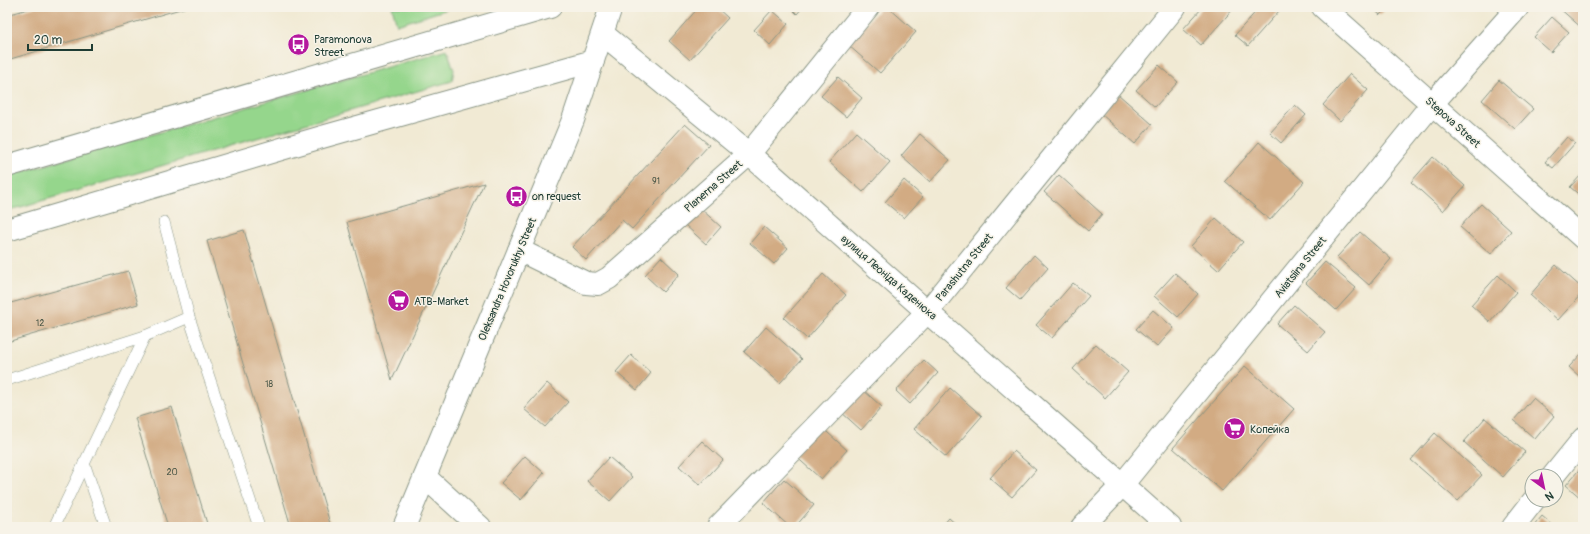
<svg xmlns="http://www.w3.org/2000/svg" width="1590" height="534" font-family="Pangolin,sans-serif">
  <style>
    .green { fill: #95d68c; stroke: #5a8a60 }
    .building { fill: #d2ab83 }
    .lines { fill: none; stroke-linecap: round; stroke-linejoin: round }
    .service-casing { stroke: #889484; stroke-width: 12 }
    .minor-casing { stroke: #889484; stroke-width: 24 }
    .tertiary-casing { stroke: #889484; stroke-width: 24 }
    .primary-casing { stroke: #889484; stroke-width: 24 }
    .service { stroke: #fff; stroke-width: 11 }
    .minor { stroke: #fff; stroke-width: 22 }
    .tertiary { stroke: #fff; stroke-width: 22 }
    .primary { stroke: #fff; stroke-width: 22 }
    .labels { text-anchor: middle; stroke-width: 3; stroke-linejoin: round; paint-order: stroke }
    .number-label { font-size: 9px; fill: #4c5848 }
    .poi-label { font-size: 11px; fill: #1f3d34; stroke: #f7f3e8; text-anchor: start }
    .street-label { font-size: 11px; fill: #1f3d34; stroke: #f7f3e8 }
  </style>
  <rect width="100%" height="100%" fill="#f7f3e8"/>
  <filter id="ink" filterUnits="userSpaceOnUse"><feTurbulence type="fractalNoise" baseFrequency=".025" numOctaves="2"/><feDisplacementMap in="SourceGraphic" scale="8" xChannelSelector="R" yChannelSelector="G"/><feConvolveMatrix kernelMatrix="1 2 1 2 8 2 1 2 1" color-interpolation-filters="sRGB"/></filter>
  <filter id="wash" filterUnits="userSpaceOnUse"><feTurbulence type="fractalNoise" baseFrequency=".012" numOctaves="4" result="noise"/><feDisplacementMap in="SourceGraphic" scale="16" xChannelSelector="R" yChannelSelector="G"/><feGaussianBlur stdDeviation="0.9" result="paint"/><feColorMatrix in="noise" values="0 0 0 0 0 0 0 0 0 0 0 0 0 0 0 0 0 1.4 0 .05"/><feComposite in="paint" operator="in"/></filter>
  <g filter="url(#wash)">
    <rect width="100%" height="100%" fill="#f1ead4"/>
    <g class="green">
      <polygon points="392,7 454,7 397,25"/>
      <polygon points="447,50 454,70 452,81 7,211 7,176"/>
    </g>
    <g id="blocks">
      <g class="building">
        <polygon points="35,7 187,7 7,60 7,15"/>
        <polygon points="699,7 716,7 728,18 690,60 669,41"/>
        <polygon points="790,7 803,7 797,14"/>
        <polygon points="881,7 888,7 916,32 880,73 848,45"/>
        <polygon points="1203,7 1235,7 1201,45 1183,29"/>
        <polygon points="1260,7 1275,7 1279,11 1248,46 1235,35"/>
        <polygon points="1371,7 1387,7 1380,15"/>
        <polygon points="1558,7 1583,7 1583,29"/>
        <polygon points="772,10 788,24 770,45 754,30"/>
        <polygon points="1552,17 1569,32 1551,52 1534,37"/>
        <polygon points="1159,65 1178,82 1155,107 1136,90"/>
        <polygon points="1350,74 1368,90 1340,121 1323,105"/>
        <polygon points="838,77 862,98 846,117 821,96"/>
        <polygon points="1499,80 1533,109 1515,129 1482,100"/>
        <polygon points="1118,94 1152,124 1135,144 1101,114"/>
        <polygon points="1295,105 1306,115 1281,143 1270,133"/>
        <polygon points="685,124 709,145 632,229 622,220 586,260 572,247"/>
        <polygon points="856,132 890,162 863,192 829,162"/>
        <polygon points="920,134 950,160 930,182 901,156"/>
        <polygon points="1567,137 1575,143 1553,168 1545,162"/>
        <polygon points="1259,142 1304,182 1270,220 1225,181"/>
        <polygon points="1433,157 1465,186 1443,211 1411,182"/>
        <polygon points="1583,173 1583,198 1570,187"/>
        <polygon points="1059,175 1102,214 1088,231 1044,192"/>
        <polygon points="904,180 923,197 904,218 885,202"/>
        <polygon points="484,183 392,380 347,222"/>
        <polygon points="1481,204 1511,231 1491,254 1460,227"/>
        <polygon points="700,208 721,227 706,244 685,225"/>
        <polygon points="1216,218 1243,242 1218,270 1191,246"/>
        <polygon points="764,227 788,248 774,264 750,243"/>
        <polygon points="244,230 331,527 291,527 207,241"/>
        <polygon points="1360,232 1391,259 1369,285 1337,257"/>
        <polygon points="1034,255 1048,268 1020,300 1006,288"/>
        <polygon points="661,257 679,274 663,292 645,275"/>
        <polygon points="1325,262 1356,288 1336,310 1306,283"/>
        <polygon points="1556,265 1583,289 1583,292 1558,320 1530,295"/>
        <polygon points="128,271 138,304 7,342 7,304"/>
        <polygon points="1175,273 1198,294 1178,317 1154,296"/>
        <polygon points="823,274 846,295 807,339 784,318"/>
        <polygon points="1498,275 1516,292 1490,322 1471,305"/>
        <polygon points="1073,283 1089,296 1052,338 1036,325"/>
        <polygon points="1294,305 1325,332 1308,351 1277,324"/>
        <polygon points="1153,310 1174,328 1157,347 1136,329"/>
        <polygon points="766,327 802,359 780,383 744,352"/>
        <polygon points="1096,344 1128,372 1105,398 1073,369"/>
        <polygon points="1582,353 1583,354 1583,373 1580,377 1569,367"/>
        <polygon points="631,355 651,373 637,390 616,372"/>
        <polygon points="924,360 938,373 910,404 896,391"/>
        <polygon points="1245,366 1294,409 1222,491 1173,448"/>
        <polygon points="851,379 882,407 861,430 830,402"/>
        <polygon points="547,383 568,402 545,427 524,409"/>
        <polygon points="950,388 982,416 946,457 914,429"/>
        <polygon points="1533,398 1554,416 1535,439 1514,420"/>
        <polygon points="172,407 208,527 168,527 135,418"/>
        <polygon points="1485,418 1525,452 1503,477 1464,442"/>
        <polygon points="818,424 847,450 821,479 792,453"/>
        <polygon points="1435,433 1482,475 1458,501 1411,460"/>
        <polygon points="702,441 723,460 700,485 679,466"/>
        <polygon points="1014,451 1036,470 1012,497 990,478"/>
        <polygon points="525,456 544,473 521,500 501,483"/>
        <polygon points="609,457 632,477 610,501 587,481"/>
        <polygon points="1583,465 1583,500 1566,485"/>
        <polygon points="784,479 814,505 795,527 790,527 763,503"/>
        <polygon points="1542,516 1555,527 1533,527"/>
        <polygon points="949,518 959,527 941,527"/>
      </g>
    </g>
  </g>
  <g filter="url(#ink)">
    <use href="#blocks" fill-opacity="0" stroke="#889484" stroke-width="1"/>
    <g class="lines">
      <defs>
        <g id="service">
          <polyline points="164,222 189,317 259,527"/>
          <polyline points="7,380 145,336 189,317"/>
          <polyline points="84,463 106,527"/>
          <polyline points="54,527 145,336"/>
        </g>
        <g id="minor">
          <polyline points="1323,7 1583,238"/>
          <polyline points="603,34 749,154 1170,527"/>
          <polyline points="519,250 586,283 598,284 609,278 749,154 868,7"/>
          <polyline points="1553,476 1583,439"/>
          <polyline points="425,477 480,527"/>
          <polyline points="718,527 928,311 1175,7"/>
          <polyline points="1082,527 1122,485 1432,104 1518,7"/>
          <polyline points="1513,527 1534,500"/>
        </g>
        <g id="tertiary">
          <polyline points="7,166 550,7"/>
          <polyline points="7,230 322,137 593,61"/>
        </g>
        <polyline id="primary" points="404,527 573,120 611,7"/>
      </defs>
      <use href="#service" class="service-casing"/>
      <use href="#minor" class="minor-casing"/>
      <use href="#tertiary" class="tertiary-casing"/>
      <use href="#primary" class="primary-casing"/>
      <use href="#service" class="service"/>
      <use href="#minor" class="minor"/>
      <use href="#tertiary" class="tertiary"/>
      <use href="#primary" class="primary"/>
    </g>
  </g>
  <defs>
    <symbol id="bus-disc" viewBox="-11 -11 22 22"><circle r="9.5" fill="#b5179e" stroke="#f7f3e8"/><path d="M-5-6H5V4H4V6H2V4H-2V6H-4V4H-5ZM-3.5-4V0h7V-4ZM-3.5 1.2v1.5H-2V1.2ZM2 1.2v1.5H3.5V1.2Z" fill="#fff"/></symbol>
    <symbol id="supermarket-disc" viewBox="-11 -11 22 22"><circle r="9.5" fill="#b5179e" stroke="#f7f3e8"/><path d="M-6-5.5h2.5l.6 2H6L4.5 2H-2.5L-4.4-4H-6ZM-1.5 3.2a1.3 1.3 0 1 0 .1 0ZM3 3.2a1.3 1.3 0 1 0 .1 0Z" fill="#fff"/></symbol>
  </defs>
  <g fill-rule="evenodd">
    <use href="#bus-disc" x="286" y="32" width="25" height="25"/>
    <use href="#bus-disc" x="504" y="184" width="25" height="25"/>
    <use href="#supermarket-disc" x="386" y="288" width="25" height="25"/>
    <use href="#supermarket-disc" x="1222" y="416" width="25" height="25"/>
  </g>
  <g class="labels">
    <g class="number-label">
      <text x="656" y="184">91</text>
      <text x="40" y="326">12</text>
      <text x="269" y="387">18</text>
      <text x="172" y="475">20</text>
    </g>
    <g class="poi-label">
      <text x="314" y="43">Paramonova<tspan x="314" dy="13">Street</tspan></text>
      <text x="532" y="200">on request</text>
      <text x="414" y="305">ATB-Market</text>
      <text x="1250" y="433">Копейка</text>
    </g>
    <g class="street-label">
      <text transform="translate(1453 122) rotate(42)" y="4">Stepova Street</text>
      <text transform="translate(713 186) rotate(-41)" y="4">Planerna Street</text>
      <text transform="translate(964 267) rotate(-51)" y="4">Parashutna Street</text>
      <text transform="translate(1300 267) rotate(-51)" y="4">Aviatsiina Street</text>
      <text transform="translate(889 277) rotate(41)" y="4">вулиця Леоніда Каденюка</text>
      <text transform="translate(507 279) rotate(-67)" y="4">Oleksandra Hovorukhy Street</text>
    </g>
  </g>
  <rect width="1590" height="534" fill="none" stroke="#f7f3e8" stroke-width="24"/>
  <g transform="translate(1544 488) rotate(147)"><circle r="19" fill="#f7f3e8" stroke="#a1aaa0"/>
  <path d="M0-3L7 15L0 10L-7 15Z" fill="#b5179e"/>
  <text y="-6" font-size="11" font-weight="bold" text-anchor="middle" fill="#1f3d34">N</text>
  </g>
  <path d="M28 44v6h64v-6" fill="none" stroke="#1f3d34" stroke-width="2"/>
  <text x="34" y="44" font-size="12" fill="#1f3d34" stroke="#f7f3e8" stroke-width="3" paint-order="stroke">20 m</text>
</svg>
